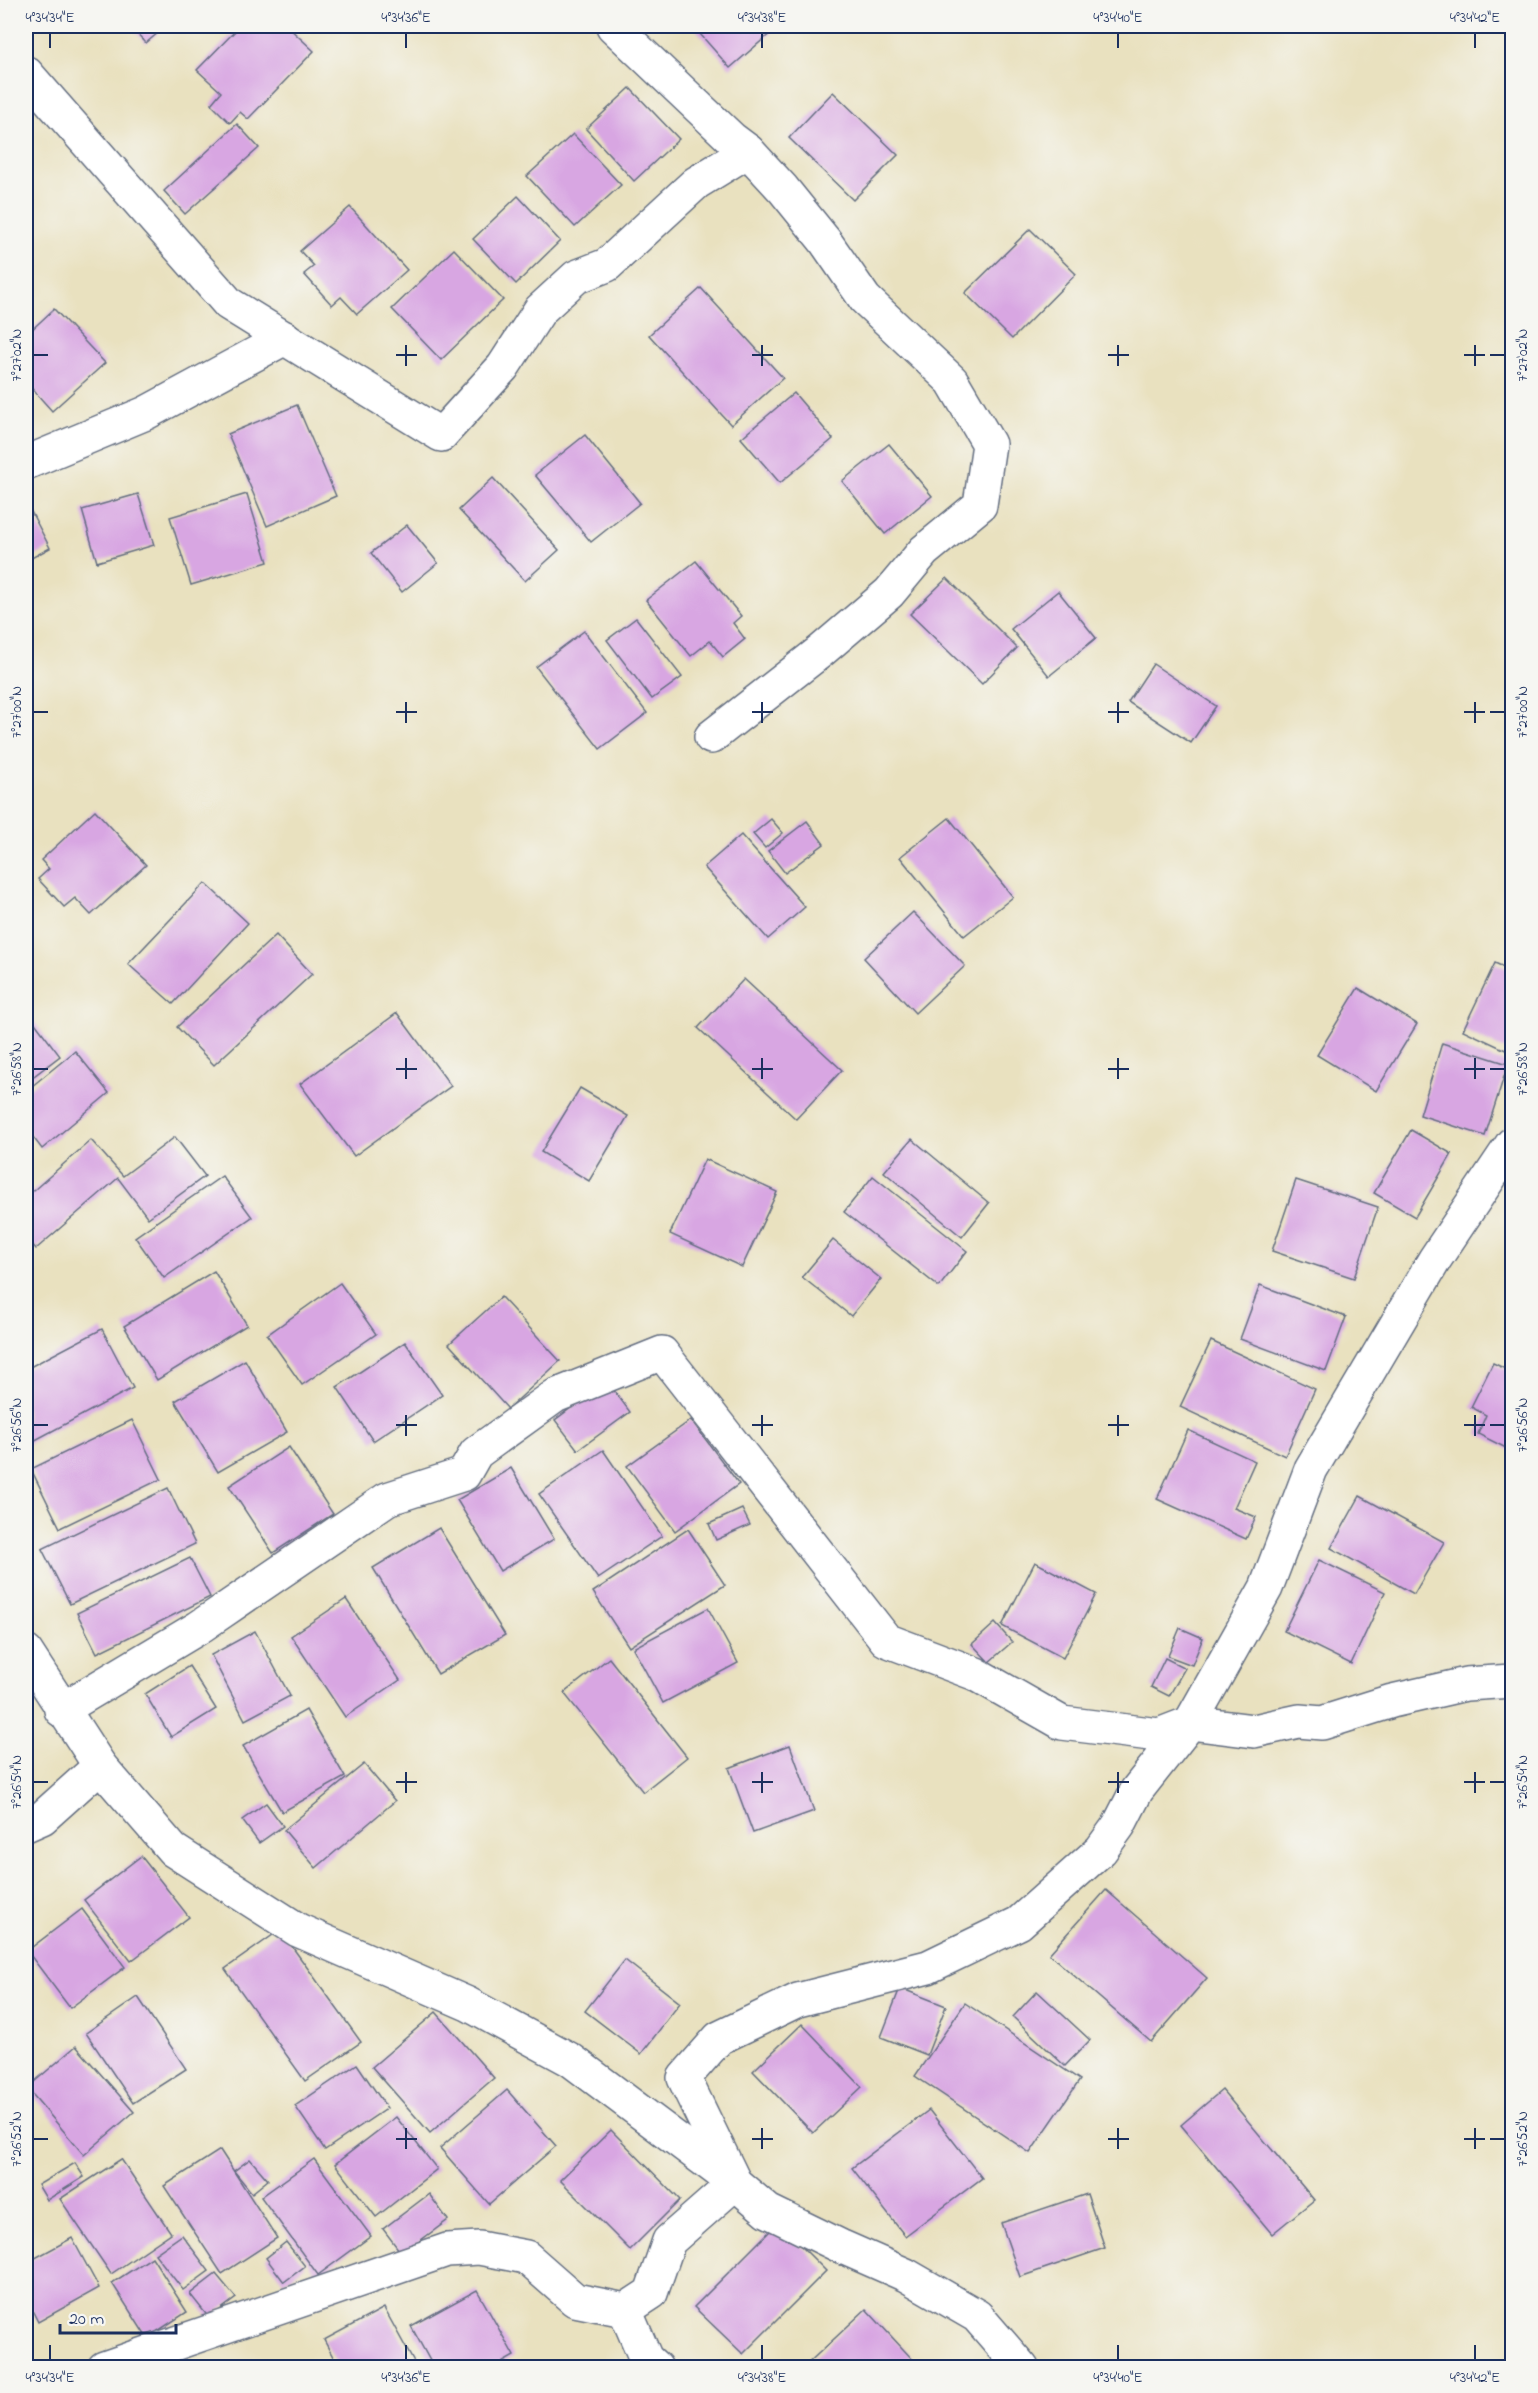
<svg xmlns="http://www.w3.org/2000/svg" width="1538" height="2393" font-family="'Indie Flower',sans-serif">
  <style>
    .building { fill: #d8a6e2 }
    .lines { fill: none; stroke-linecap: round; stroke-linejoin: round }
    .minor-casing { stroke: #636d80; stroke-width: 36 }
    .minor { stroke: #fff; stroke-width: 33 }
    .ticks { fill: none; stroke: #1b2f5e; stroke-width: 2 }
    .neatline { fill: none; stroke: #1b2f5e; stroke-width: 2 }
    .ticks-label { font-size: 15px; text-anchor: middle; fill: #1b2f5e }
  </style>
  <rect width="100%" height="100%" fill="#f6f6f2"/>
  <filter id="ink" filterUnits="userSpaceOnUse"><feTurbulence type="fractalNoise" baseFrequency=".0167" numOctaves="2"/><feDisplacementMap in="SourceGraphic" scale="12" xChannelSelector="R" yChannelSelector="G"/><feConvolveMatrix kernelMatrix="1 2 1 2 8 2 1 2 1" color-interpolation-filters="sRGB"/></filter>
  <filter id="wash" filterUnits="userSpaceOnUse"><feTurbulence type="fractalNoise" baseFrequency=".008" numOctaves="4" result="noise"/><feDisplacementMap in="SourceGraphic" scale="24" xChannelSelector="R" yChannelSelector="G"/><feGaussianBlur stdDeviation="1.35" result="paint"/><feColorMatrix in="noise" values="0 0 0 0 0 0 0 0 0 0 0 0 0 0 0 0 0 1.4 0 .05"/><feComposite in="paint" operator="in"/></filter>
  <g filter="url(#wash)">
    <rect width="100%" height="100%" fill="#e9e1bf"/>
    <g id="blocks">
      <g class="building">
        <polygon points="130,26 166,26 146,43"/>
        <polygon points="240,26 287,26 314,51 248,119 240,112 230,123 211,104 221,92 197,70"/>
        <polygon points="693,26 779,26 730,68"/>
        <polygon points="630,88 679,139 634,181 586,129"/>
        <polygon points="833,92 898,155 853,200 789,138"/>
        <polygon points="237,124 259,148 185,214 164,191"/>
        <polygon points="573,134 621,185 575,227 527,176"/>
        <polygon points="518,196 560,241 516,284 473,239"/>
        <polygon points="350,207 407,270 357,314 341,297 332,305 304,274 314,266 300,251"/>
        <polygon points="1030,229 1076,274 1012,339 965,293"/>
        <polygon points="454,249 503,300 441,360 392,309"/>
        <polygon points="701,288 783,378 731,425 649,335"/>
        <polygon points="54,309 105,363 52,411 26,382 26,335"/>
        <polygon points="794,393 833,439 780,483 741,438"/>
        <polygon points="297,405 336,496 267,526 228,434"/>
        <polygon points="585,435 640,503 591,542 535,475"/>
        <polygon points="889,444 932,496 885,534 842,481"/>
        <polygon points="493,478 559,550 525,581 459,510"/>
        <polygon points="138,494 154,545 97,562 82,510"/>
        <polygon points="247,494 268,562 191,585 170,517"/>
        <polygon points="26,502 50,548 26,561"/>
        <polygon points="407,525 438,563 402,592 371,553"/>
        <polygon points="696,561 741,616 733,623 745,639 723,657 710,641 691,656 646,600"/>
        <polygon points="947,578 1017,648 982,684 910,614"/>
        <polygon points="1058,591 1096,638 1049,676 1011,629"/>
        <polygon points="636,618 682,677 652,699 607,640"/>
        <polygon points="584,631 647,713 600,749 536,667"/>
        <polygon points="1153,664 1216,706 1191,743 1128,702"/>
        <polygon points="95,810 146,865 91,915 75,898 64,907 38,879 49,869 41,860"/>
        <polygon points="949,818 1013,897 964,936 900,857"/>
        <polygon points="771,819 783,833 765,848 753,834"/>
        <polygon points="807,821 824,844 785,873 768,851"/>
        <polygon points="741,835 805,907 768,939 704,867"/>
        <polygon points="205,883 248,923 173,1004 128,964"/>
        <polygon points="913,912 965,966 915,1013 864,958"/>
        <polygon points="276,935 312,974 214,1065 177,1027"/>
        <polygon points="1495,963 1512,971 1512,1053 1463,1030"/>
        <polygon points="744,979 842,1070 796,1119 698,1028"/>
        <polygon points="1358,988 1417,1024 1376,1091 1317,1055"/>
        <polygon points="26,1011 60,1056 26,1082"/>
        <polygon points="397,1013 451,1086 354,1156 300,1084"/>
        <polygon points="1442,1043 1508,1064 1485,1136 1420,1115"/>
        <polygon points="75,1051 109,1093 42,1149 26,1128 26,1091"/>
        <polygon points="580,1088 628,1116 589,1181 541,1152"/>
        <polygon points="1411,1130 1452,1154 1415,1217 1374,1193"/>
        <polygon points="175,1137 205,1176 148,1218 118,1178 36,1249 26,1237 26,1197 91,1140 123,1176"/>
        <polygon points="912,1139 989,1203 962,1237 884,1172"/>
        <polygon points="705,1159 777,1192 742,1267 670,1234"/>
        <polygon points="222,1176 252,1217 164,1278 135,1237"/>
        <polygon points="873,1176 967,1251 939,1287 844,1212"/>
        <polygon points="1296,1180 1378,1207 1354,1278 1272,1251"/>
        <polygon points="833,1240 881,1279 851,1316 802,1277"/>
        <polygon points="214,1271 247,1325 157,1380 124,1326"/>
        <polygon points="340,1283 376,1334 302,1385 267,1335"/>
        <polygon points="1260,1285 1346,1317 1326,1371 1240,1339"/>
        <polygon points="501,1297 560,1361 508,1409 449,1344"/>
        <polygon points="102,1329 133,1388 26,1445 26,1369"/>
        <polygon points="1211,1341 1315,1389 1285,1456 1180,1407"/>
        <polygon points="405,1342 442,1395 373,1441 337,1387"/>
        <polygon points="245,1360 287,1432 218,1472 175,1401"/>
        <polygon points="1493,1363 1512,1372 1512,1451 1478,1434 1486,1415 1471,1407"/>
        <polygon points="607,1381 630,1412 578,1450 555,1420"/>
        <polygon points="132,1420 161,1479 60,1528 31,1469"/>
        <polygon points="691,1420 739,1484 675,1531 627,1466"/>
        <polygon points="1188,1430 1255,1461 1234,1508 1256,1517 1246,1539 1157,1499"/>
        <polygon points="289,1447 333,1514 273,1553 229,1486"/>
        <polygon points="603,1450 662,1536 598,1579 539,1494"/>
        <polygon points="511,1468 554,1539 500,1571 457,1500"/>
        <polygon points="168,1488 195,1544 70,1604 42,1549"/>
        <polygon points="1360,1496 1444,1542 1414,1594 1331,1548"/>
        <polygon points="742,1509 750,1525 716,1540 709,1524"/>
        <polygon points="439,1528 505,1635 438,1674 373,1568"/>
        <polygon points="688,1529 725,1585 629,1647 593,1592"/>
        <polygon points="190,1558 210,1597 97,1653 77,1613"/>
        <polygon points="1319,1560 1385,1592 1351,1664 1284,1631"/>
        <polygon points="1035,1562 1096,1594 1063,1658 1002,1626"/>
        <polygon points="346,1599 400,1680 345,1717 291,1636"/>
        <polygon points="708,1608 738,1663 663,1703 633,1648"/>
        <polygon points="995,1623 1012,1642 989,1662 972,1644"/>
        <polygon points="1180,1628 1203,1638 1192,1665 1168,1656"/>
        <polygon points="255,1631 290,1696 245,1720 211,1655"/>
        <polygon points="609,1658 687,1757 643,1792 564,1693"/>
        <polygon points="1165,1658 1185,1668 1169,1696 1151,1687"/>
        <polygon points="189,1666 216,1709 171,1737 145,1694"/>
        <polygon points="306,1710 345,1777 282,1812 243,1746"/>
        <polygon points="790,1745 814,1811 753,1833 729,1768"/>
        <polygon points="364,1764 395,1801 316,1868 284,1830"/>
        <polygon points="266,1803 283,1826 259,1843 242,1820"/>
        <polygon points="141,1856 189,1917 131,1961 84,1900"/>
        <polygon points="1106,1890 1207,1978 1151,2042 1049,1954"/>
        <polygon points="82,1909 125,1967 70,2008 27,1951"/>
        <polygon points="280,1930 361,2042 305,2081 225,1969"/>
        <polygon points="625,1960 680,2003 641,2054 585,2011"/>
        <polygon points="900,1988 946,2006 927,2055 881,2037"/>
        <polygon points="1037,1991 1090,2040 1065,2066 1013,2017"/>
        <polygon points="138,1997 186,2069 133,2103 86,2033"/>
        <polygon points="965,2003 1080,2080 1030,2153 915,2076"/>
        <polygon points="436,2012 494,2078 430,2133 372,2067"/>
        <polygon points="802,2024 862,2087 813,2133 753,2071"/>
        <polygon points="76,2046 134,2112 84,2155 27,2088"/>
        <polygon points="357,2064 387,2108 325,2150 295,2106"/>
        <polygon points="507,2090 556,2146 489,2204 440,2148"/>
        <polygon points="1222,2090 1314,2200 1272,2234 1181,2125"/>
        <polygon points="929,2110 982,2178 905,2236 852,2168"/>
        <polygon points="396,2117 437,2169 376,2217 335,2164"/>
        <polygon points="611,2130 680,2200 630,2250 560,2180"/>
        <polygon points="220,2150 277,2238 222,2274 164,2186"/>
        <polygon points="121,2159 171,2233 111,2274 60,2199"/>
        <polygon points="250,2159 268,2180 252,2193 234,2171"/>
        <polygon points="314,2159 371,2236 318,2275 261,2197"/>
        <polygon points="75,2163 84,2177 47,2200 38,2185"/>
        <polygon points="429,2194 448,2220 402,2254 383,2229"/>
        <polygon points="1087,2194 1105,2248 1020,2277 1001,2223"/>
        <polygon points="778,2223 826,2271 743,2354 694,2307"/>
        <polygon points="182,2235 209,2271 183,2290 155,2254"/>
        <polygon points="72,2238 99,2288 38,2322 26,2298 26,2263"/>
        <polygon points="286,2242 305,2266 284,2282 266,2258"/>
        <polygon points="152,2257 187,2312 147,2338 112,2283"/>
        <polygon points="216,2274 236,2298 209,2318 190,2294"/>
        <polygon points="477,2290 514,2356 493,2368 434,2368 411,2326"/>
        <polygon points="384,2308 417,2368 339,2368 324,2340"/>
        <polygon points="866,2309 915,2362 910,2368 803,2368"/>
      </g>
    </g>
  </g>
  <g filter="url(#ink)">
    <use href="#blocks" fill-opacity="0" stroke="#636d80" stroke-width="1.5"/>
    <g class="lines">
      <defs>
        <g id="minor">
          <polyline points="613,26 732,139 748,151 783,189 825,241 865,299 952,381 989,444 980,505 924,551 889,593 821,651 711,737"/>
          <polyline points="26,73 229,304 441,435 503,367 540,310 576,277 607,265 696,183 748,151"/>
          <polyline points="26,463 146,413 285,338"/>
          <polyline points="26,1652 100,1766 173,1850 298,1930 468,2004 571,2060 735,2183 768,2211 840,2246 906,2275 977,2316 1022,2368"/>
          <polyline points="61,1710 198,1628 387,1499 464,1474 476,1453 555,1396 662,1353 886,1640 976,1674 1062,1723 1159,1735 1190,1723 1266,1588 1311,1469 1435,1259 1512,1144"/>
          <polyline points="26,1825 42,1818 100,1766"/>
          <polyline points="733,2179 684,2078 719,2038 798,2000 928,1967 1019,1923 1101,1850 1119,1825 1137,1790 1190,1723 1254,1731 1299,1721 1322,1723 1392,1701 1466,1684 1512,1681"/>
          <polyline points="625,2310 646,2359 656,2368"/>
          <polyline points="104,2368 447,2250 479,2248 526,2257 575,2300 625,2310 651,2293 669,2241 735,2183"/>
        </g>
      </defs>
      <use href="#minor" class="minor-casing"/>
      <use href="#minor" class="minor"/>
    </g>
  </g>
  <path class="ticks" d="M50 33V48M406 33V48M762 33V48M1118 33V48M1475 33V48M406 345V366M762 345V366M1118 345V366M1475 345V366M33 355H48M396 355H417M752 355H773M1108 355H1129M1464 355H1485M1490 355H1505M406 702V723M762 702V723M1118 702V723M1475 702V723M33 712H48M396 712H417M752 712H773M1108 712H1129M1464 712H1485M1490 712H1505M406 1058V1079M762 1058V1079M1118 1058V1079M1475 1058V1079M33 1069H48M396 1069H417M752 1069H773M1108 1069H1129M1464 1069H1485M1490 1069H1505M406 1415V1436M762 1415V1436M1118 1415V1436M1475 1415V1436M33 1425H48M396 1425H417M752 1425H773M1108 1425H1129M1464 1425H1485M1490 1425H1505M406 1772V1793M762 1772V1793M1118 1772V1793M1475 1772V1793M33 1782H48M396 1782H417M752 1782H773M1108 1782H1129M1464 1782H1485M1490 1782H1505M406 2128V2149M762 2128V2149M1118 2128V2149M1475 2128V2149M33 2139H48M396 2139H417M752 2139H773M1108 2139H1129M1464 2139H1485M1490 2139H1505M50 2345V2360M406 2345V2360M762 2345V2360M1118 2345V2360M1475 2345V2360"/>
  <rect width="1538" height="2393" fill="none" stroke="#f6f6f2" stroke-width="66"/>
  <path d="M60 2324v9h116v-9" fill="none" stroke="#1b2f5e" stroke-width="3"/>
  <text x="69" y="2324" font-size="18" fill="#1b2f5e" stroke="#f6f6f2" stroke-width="4.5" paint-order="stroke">20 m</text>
  <rect x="33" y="33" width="1472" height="2327" class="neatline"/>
  <g class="ticks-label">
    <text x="50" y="22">4°34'34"E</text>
    <text x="406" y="22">4°34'36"E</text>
    <text x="762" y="22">4°34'38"E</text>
    <text x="1118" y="22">4°34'40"E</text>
    <text x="1475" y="22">4°34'42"E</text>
    <text transform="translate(16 355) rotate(-90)" y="5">7°27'02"N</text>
    <text transform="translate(1522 355) rotate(-90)" y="5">7°27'02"N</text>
    <text transform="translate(16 712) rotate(-90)" y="5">7°27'00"N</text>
    <text transform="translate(1522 712) rotate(-90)" y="5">7°27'00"N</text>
    <text transform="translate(16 1069) rotate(-90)" y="5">7°26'58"N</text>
    <text transform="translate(1522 1069) rotate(-90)" y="5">7°26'58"N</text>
    <text transform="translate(16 1425) rotate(-90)" y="5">7°26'56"N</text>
    <text transform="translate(1522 1425) rotate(-90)" y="5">7°26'56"N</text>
    <text transform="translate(16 1782) rotate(-90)" y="5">7°26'54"N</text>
    <text transform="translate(1522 1782) rotate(-90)" y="5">7°26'54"N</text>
    <text transform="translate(16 2139) rotate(-90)" y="5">7°26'52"N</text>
    <text transform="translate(1522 2139) rotate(-90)" y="5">7°26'52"N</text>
    <text x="50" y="2382">4°34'34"E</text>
    <text x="406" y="2382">4°34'36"E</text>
    <text x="762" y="2382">4°34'38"E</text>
    <text x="1118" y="2382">4°34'40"E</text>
    <text x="1475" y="2382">4°34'42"E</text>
  </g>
</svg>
